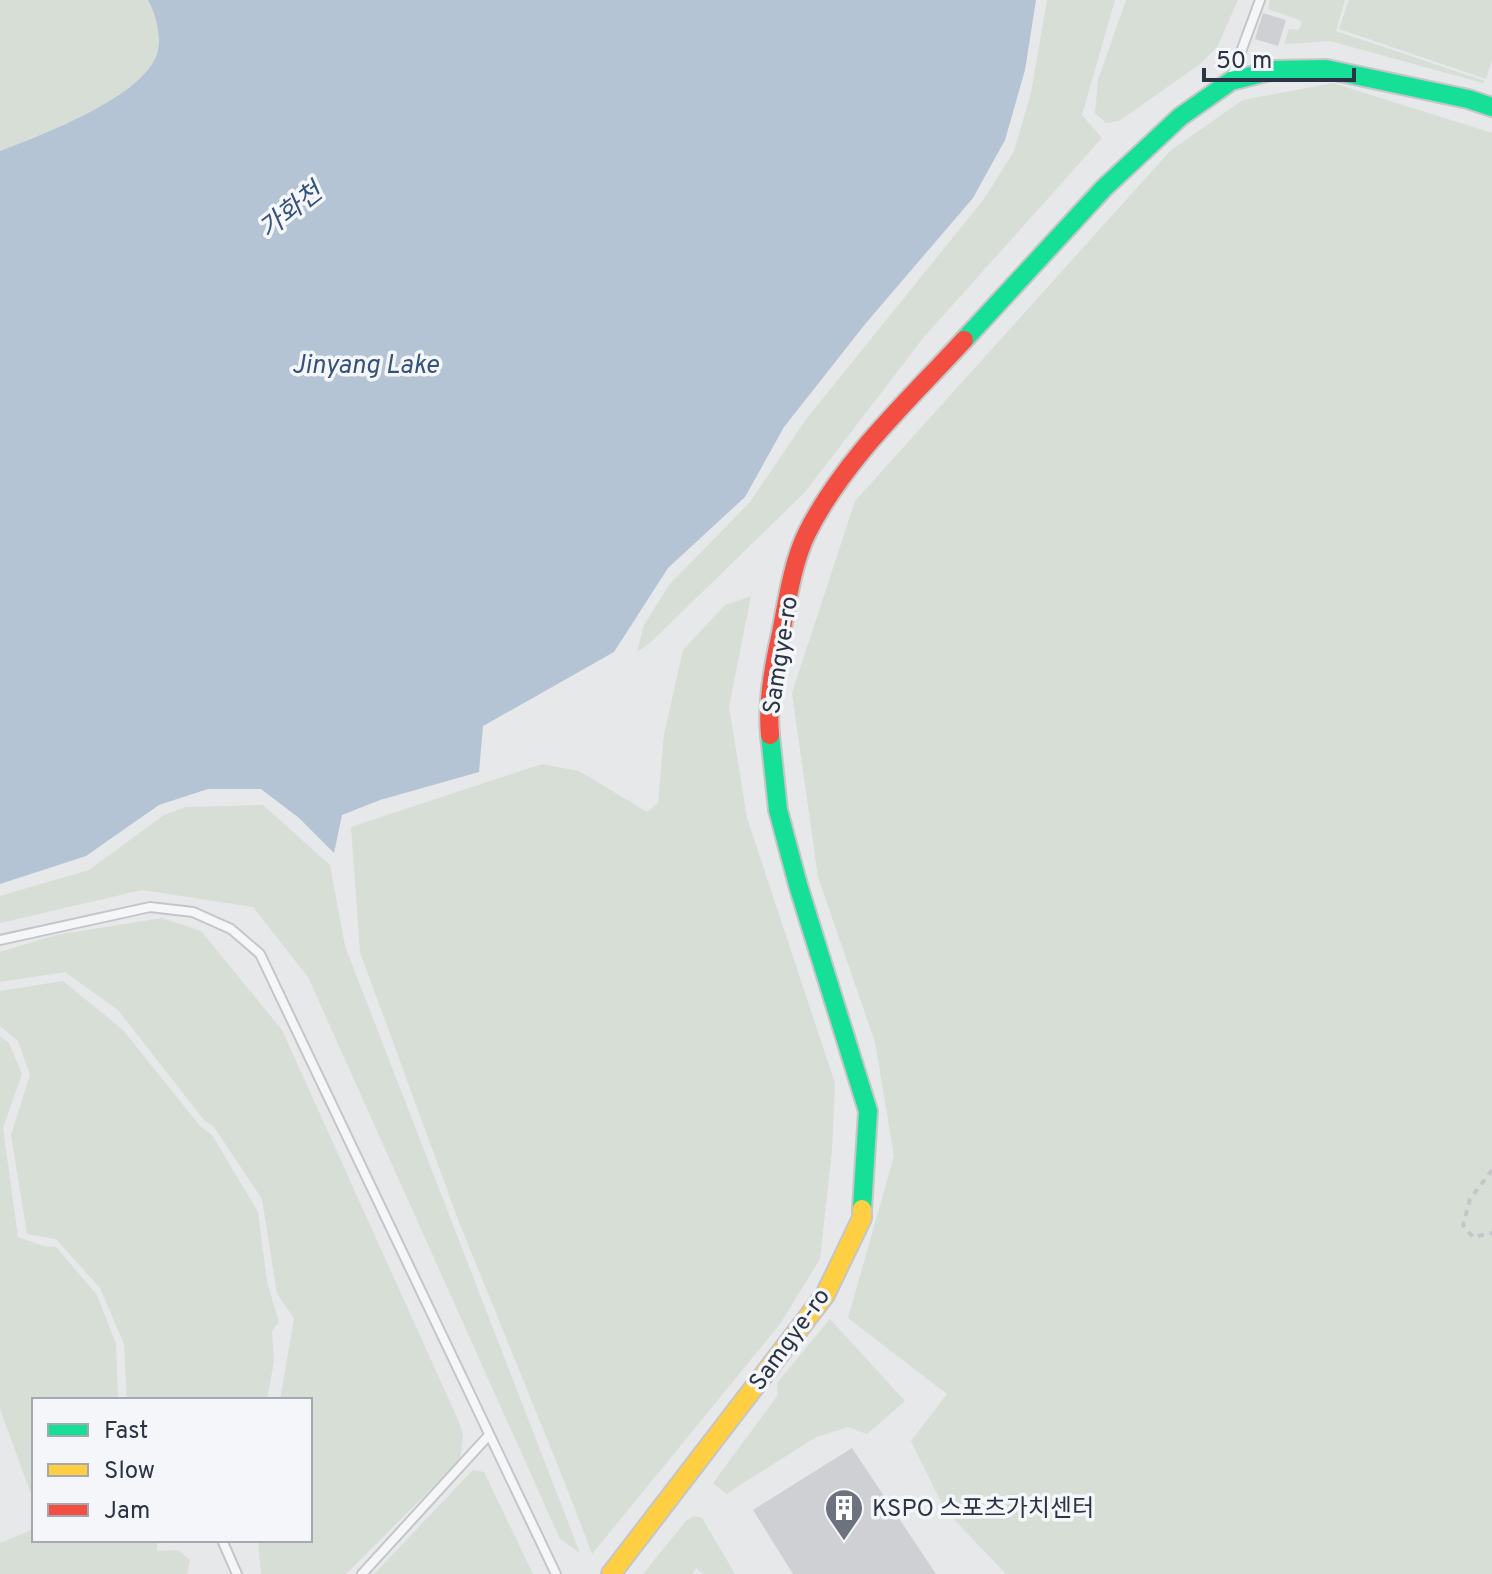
<svg xmlns="http://www.w3.org/2000/svg" width="1492" height="1574" font-family="Overpass,'Noto Sans KR',sans-serif">
  <style>
    .green { fill: #d6ded6 }
    .water { fill: #b4c4d5 }
    .building { fill: #ced0d3 }
    .lines { fill: none; stroke-linecap: round; stroke-linejoin: round }
    .lane-casing { stroke: #c4c6c8; stroke-width: 12 }
    .fast-casing { stroke: #c4c6c8; stroke-width: 22 }
    .slow-casing { stroke: #c4c6c8; stroke-width: 22 }
    .jam-casing { stroke: #c4c6c8; stroke-width: 22 }
    .path { stroke: #c5c6ca; stroke-width: 4; stroke-dasharray: 6 6; stroke-linecap: butt }
    .lane { stroke: #f5f6f7; stroke-width: 8 }
    .fast { stroke: #16e098; stroke-width: 18 }
    .slow { stroke: #ffcf43; stroke-width: 18 }
    .jam { stroke: #f24e42; stroke-width: 18 }
    .labels { text-anchor: middle; stroke-width: 7; stroke-linejoin: round; paint-order: stroke }
    .street-label { font-size: 24px; fill: #2b3445; stroke: #f4f6f9 }
    .poi-label { font-size: 24px; fill: #2b3445; stroke: #f4f6f9; text-anchor: start }
    .water-label { font-size: 26px; font-style: italic; fill: #34527a; stroke: #f4f6f9 }
  </style>
  <rect width="100%" height="100%" fill="#e6e8ea"/>
  <g class="green">
    <path d="M0 0H148C156 14 162 38 157 54 142 99 41 134 0 151Z"/>
    <polygon points="1047,0 1115,0 1082,115 1102,138 924,337 805,492 651,642 637,652 644,625 669,585 750,502 807,418 984,199 1014,151 1031,93"/>
    <polygon points="1126,0 1238,0 1217,47 1200,64 1119,121 1106,123 1095,113 1098,80"/>
    <polygon points="1270,0 1345,0 1336,31 1485,81 1483,83 1330,41 1284,44 1289,29 1299,30 1302,21 1268,9"/>
    <polygon points="1349,0 1492,0 1492,60 1486,79 1339,29"/>
    <polygon points="1333,83 1492,133 1492,1574 1006,1574 945,1510 911,1441 947,1394 848,1318 894,1156 875,1042 818,877 792,693 855,501 1171,150 1243,100"/>
    <polygon points="751,596 729,707 747,818 835,1083 832,1150 820,1259 780,1324 592,1554 565,1483 459,1222 360,952 351,827 542,764 579,771 647,812 658,803 664,735 683,650 725,605"/>
    <polygon points="263,805 330,865 345,946 580,1553 560,1539 308,977 253,907 142,890 0,923 0,896 89,870 164,815 186,807"/>
    <polygon points="162,918 201,931 282,1030 459,1422 463,1436 460,1460 346,1574 261,1574 258,1540 310,1540 310,1400 280,1400 294,1318 277,1294 262,1199 214,1127 204,1120 118,1010 65,972 0,982 0,952 56,935"/>
    <polygon points="63,981 123,1030 200,1126 212,1135 258,1212 267,1282 279,1322 272,1331 274,1361 267,1400 127,1400 124,1344 100,1288 56,1239 27,1234 11,1135 30,1075 18,1041 0,1026 0,991"/>
    <polygon points="0,1036 9,1043 22,1074 3,1128 18,1237 43,1246 56,1247 97,1295 116,1344 118,1400 34,1400 34,1502 0,1409"/>
    <polygon points="830,1319 905,1401 867,1434 848,1427 816,1437 726,1494 713,1483 778,1395 777,1383"/>
    <polygon points="473,1470 484,1472 533,1574 374,1574"/>
    <polygon points="694,1516 702,1518 735,1574 703,1574 696,1568 692,1574 643,1574 686,1521"/>
    <polygon points="34,1529 34,1540 157,1540 157,1551 178,1550 190,1560 187,1574 0,1574 0,1543"/>
  </g>
  <path class="water" d="M148 0H1036L1025 70 1005 140 973 198 866 323 784 427 745 497 668 568 614 652 483 726 479 772 380 800 342 815 334 853 299 818 261 789H208L159 805 86 856 0 884V151C41 135 142 98 157 54 162 38 156 14 148 0Z"/>
  <g class="building">
    <polygon points="1263,13 1286,20 1278,46 1255,39"/>
    <polygon points="852,1448 936,1574 793,1574 753,1510"/>
  </g>
  <g class="lines">
    <defs>
      <g id="lane">
        <polyline points="1232,76 1260,0"/>
        <polyline points="0,940 150,907 193,912 231,929 260,954 556,1574"/>
        <polyline points="222,1540 237,1574"/>
        <polyline points="362,1574 489,1435"/>
      </g>
      <g id="fast">
        <polyline points="964,340 1104,188 1180,117 1231,81 1274,70 1326,69 1468,99 1492,107"/>
        <polyline points="770,735 778,810 798,885 868,1111 862,1209"/>
      </g>
      <polyline id="slow" points="611,1574 825,1295 862,1218 862,1209"/>
      <path id="jam" d="M770 735C767 704 774 663 781 633 787 602 793 561 807 533 844 459 909 400 964 340"/>
    </defs>
    <use href="#lane" class="lane-casing"/>
    <use href="#fast" class="fast-casing"/>
    <use href="#slow" class="slow-casing"/>
    <use href="#jam" class="jam-casing"/>
    <polyline class="path" points="1492,1170 1470,1199 1463,1225 1473,1237 1492,1233"/>
    <use href="#lane" class="lane"/>
    <use href="#fast" class="fast"/>
    <use href="#slow" class="slow"/>
    <use href="#jam" class="jam"/>
  </g>
  <defs>
    <symbol id="building-pin" viewBox="-11 -11 22 30"><path d="M0 17L-7.5 6A9.5 9.5 0 1 1 7.5 6Z" fill="#6c737f" stroke="#f4f6f9"/><path d="M-4-6H4V6H1V3H-1V6H-4ZM-2.5-4.3h1.7v1.8h-1.7ZM.8-4.3h1.7v1.8H.8ZM-2.5-1h1.7V.8h-1.7ZM.8-1h1.7V.8H.8Z" fill="#fff"/></symbol>
  </defs>
  <g fill-rule="evenodd">
    <use href="#building-pin" x="822" y="1486" width="44" height="60"/>
  </g>
  <g class="labels">
    <g class="street-label">
      <text transform="translate(780 655) rotate(-81)" y="8">Samgye-ro</text>
      <text transform="translate(789 1339) rotate(-54)" y="8">Samgye-ro</text>
    </g>
    <g class="poi-label">
      <text x="872" y="1516">KSPO 스포츠가치센터</text>
    </g>
    <g class="water-label">
      <text transform="translate(290 210) rotate(-38)" y="9">가화천</text>
      <text x="365" y="373">Jinyang Lake</text>
    </g>
  </g>
  <rect x="32" y="1398" width="280" height="144" fill="#f4f6f9" stroke="#a4a8b1" stroke-width="2"/>
  <rect x="48" y="1424" width="40" height="12" fill="#16e098" stroke="#a4a8b1" stroke-width="2"/>
  <text x="104" y="1438" font-size="24" fill="#2b3445">Fast</text>
  <rect x="48" y="1464" width="40" height="12" fill="#ffcf43" stroke="#a4a8b1" stroke-width="2"/>
  <text x="104" y="1478" font-size="24" fill="#2b3445">Slow</text>
  <rect x="48" y="1504" width="40" height="12" fill="#f24e42" stroke="#a4a8b1" stroke-width="2"/>
  <text x="104" y="1518" font-size="24" fill="#2b3445">Jam</text>
  <path d="M1204 68v12h150v-12" fill="none" stroke="#2b3445" stroke-width="4"/>
  <text x="1216" y="68" font-size="24" fill="#2b3445" stroke="#f4f6f9" stroke-width="6" paint-order="stroke">50 m</text>
</svg>
